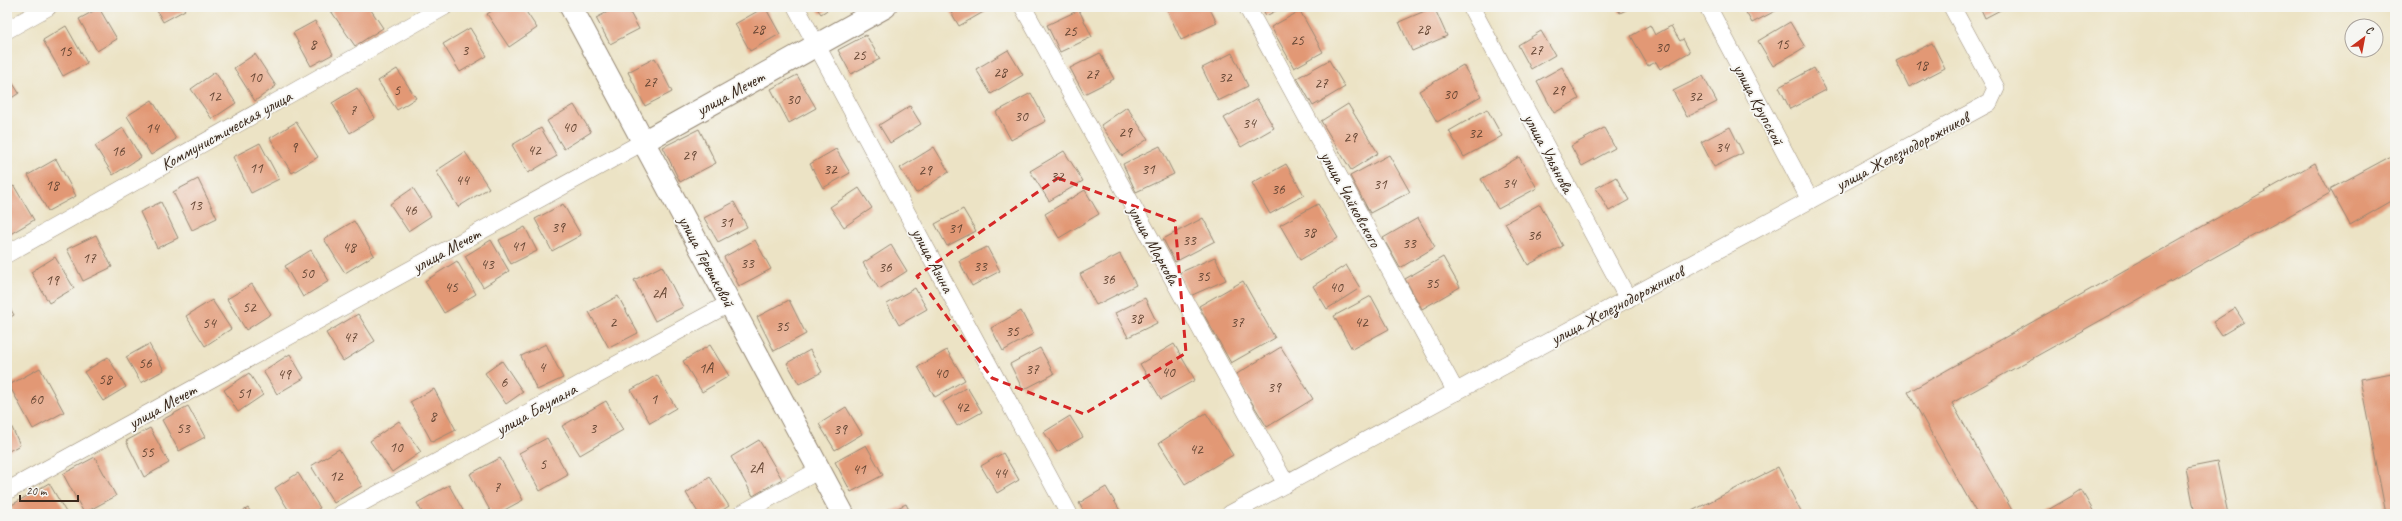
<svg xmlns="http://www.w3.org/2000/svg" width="2402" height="521" font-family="Caveat,sans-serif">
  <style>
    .building { fill: #e29875 }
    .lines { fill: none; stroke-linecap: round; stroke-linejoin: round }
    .street-casing { stroke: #948672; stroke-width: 18 }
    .secondary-casing { stroke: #948672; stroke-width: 24 }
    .street { stroke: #fff; stroke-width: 17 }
    .secondary { stroke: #fff; stroke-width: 22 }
    .marked { fill: none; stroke: #d62828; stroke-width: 3; stroke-dasharray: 8 5; stroke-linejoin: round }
    .labels { text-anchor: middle; stroke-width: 3.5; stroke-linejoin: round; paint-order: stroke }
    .number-label { font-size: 15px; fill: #654634 }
    .street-label { font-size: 17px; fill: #3b2a1e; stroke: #f6f6f2 }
  </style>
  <rect width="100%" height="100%" fill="#f6f6f2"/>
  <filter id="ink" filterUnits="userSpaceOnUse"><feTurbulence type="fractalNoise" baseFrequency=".025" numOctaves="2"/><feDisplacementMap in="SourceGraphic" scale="8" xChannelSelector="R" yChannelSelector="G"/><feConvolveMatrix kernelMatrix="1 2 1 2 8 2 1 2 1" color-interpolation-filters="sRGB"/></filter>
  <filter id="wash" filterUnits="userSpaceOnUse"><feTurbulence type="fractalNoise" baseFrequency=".012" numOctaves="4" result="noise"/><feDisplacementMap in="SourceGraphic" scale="16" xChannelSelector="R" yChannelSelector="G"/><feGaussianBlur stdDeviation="0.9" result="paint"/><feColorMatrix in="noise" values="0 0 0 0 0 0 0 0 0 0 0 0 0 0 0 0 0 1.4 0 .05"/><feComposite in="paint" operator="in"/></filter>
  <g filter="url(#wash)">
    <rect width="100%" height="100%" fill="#ece3c5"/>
    <g id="blocks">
      <g class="building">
        <polygon points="155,7 183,7 185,10 163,22"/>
        <polygon points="337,7 369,7 383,28 355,46 331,11"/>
        <polygon points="498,7 523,7 537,28 509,47 487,14"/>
        <polygon points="617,7 627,7 639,29 610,44 596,18"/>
        <polygon points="765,7 780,34 750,51 735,24"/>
        <polygon points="816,7 832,7 821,14"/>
        <polygon points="948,7 986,7 987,10 959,26"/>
        <polygon points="1166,7 1209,7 1217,23 1181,40"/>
        <polygon points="1262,7 1283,7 1266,16"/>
        <polygon points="1434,7 1447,36 1412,51 1399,22"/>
        <polygon points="1617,7 1632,7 1620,13"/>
        <polygon points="1743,7 1783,7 1752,23"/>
        <polygon points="1980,7 2006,7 1985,18"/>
        <polygon points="99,8 117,39 97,51 79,19"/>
        <polygon points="1079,10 1092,37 1060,52 1047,25"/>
        <polygon points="1300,11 1323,52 1294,68 1271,27"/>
        <polygon points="315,21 333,54 311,66 293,33"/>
        <polygon points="1790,22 1805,47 1773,66 1758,41"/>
        <polygon points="1650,25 1655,35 1671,26 1680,41 1683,39 1690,52 1660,69 1656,62 1648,66 1631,36"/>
        <polygon points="66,26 87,63 63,76 43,40"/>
        <polygon points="470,28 487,56 460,72 443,44"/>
        <polygon points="1541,31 1555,55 1531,69 1518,45"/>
        <polygon points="866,35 880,59 851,74 838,50"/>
        <polygon points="1932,43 1945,68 1909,87 1896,61"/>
        <polygon points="1008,50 1023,75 991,94 976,69"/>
        <polygon points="1100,53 1114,79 1084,94 1070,68"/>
        <polygon points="1232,53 1248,86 1218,101 1202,68"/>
        <polygon points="255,54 276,86 255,101 234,68"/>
        <polygon points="655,58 672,92 645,106 628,72"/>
        <polygon points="1329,60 1345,87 1313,106 1297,78"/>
        <polygon points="1463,65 1481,96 1437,122 1419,91"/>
        <polygon points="1562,67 1579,99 1554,113 1537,81"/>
        <polygon points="1814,68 1826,90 1790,109 1779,87"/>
        <polygon points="397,69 416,98 397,110 378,81"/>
        <polygon points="215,72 236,103 212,119 191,89"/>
        <polygon points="7,74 19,93 7,101"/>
        <polygon points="797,75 816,108 789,123 771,89"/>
        <polygon points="1703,76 1717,102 1687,117 1673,91"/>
        <polygon points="357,88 375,118 350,133 332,103"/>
        <polygon points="1031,93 1046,121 1011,140 996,112"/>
        <polygon points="1257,99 1274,128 1241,147 1224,118"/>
        <polygon points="152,100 176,139 151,155 127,116"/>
        <polygon points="1348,104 1378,153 1351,170 1321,121"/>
        <polygon points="574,105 591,132 564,149 547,121"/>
        <polygon points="910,106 921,124 890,143 879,125"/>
        <polygon points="1127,107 1148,139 1122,156 1101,125"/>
        <polygon points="1487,109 1502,136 1464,157 1449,131"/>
        <polygon points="296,122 318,157 292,173 270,138"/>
        <polygon points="1730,127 1743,153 1714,167 1701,142"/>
        <polygon points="123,128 141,157 113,175 95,146"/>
        <polygon points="541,128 557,156 528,173 512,145"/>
        <polygon points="1604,128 1615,148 1582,166 1571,146"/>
        <polygon points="699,129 716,163 680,182 663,147"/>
        <polygon points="260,143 279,179 251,193 233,157"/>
        <polygon points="1160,146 1174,174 1136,192 1123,164"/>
        <polygon points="934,147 949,172 916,193 900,168"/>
        <polygon points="836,149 850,173 823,188 810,164"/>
        <polygon points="1064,151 1083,181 1049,201 1030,171"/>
        <polygon points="465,152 489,188 458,207 436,171"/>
        <polygon points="2395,154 2395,199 2350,225 2330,189"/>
        <polygon points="1389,155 1410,192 1370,213 1350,176"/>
        <polygon points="1519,157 1537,188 1498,209 1481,179"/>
        <polygon points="56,159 76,196 48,211 28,175"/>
        <polygon points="2315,163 2330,193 1952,403 2014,514 1977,514 1908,392"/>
        <polygon points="1286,164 1304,195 1270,214 1252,183"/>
        <polygon points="1616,177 1629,200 1609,211 1596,188"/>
        <polygon points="198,179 217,218 192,230 173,192"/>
        <polygon points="14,186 34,220 7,236 7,190"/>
        <polygon points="413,188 431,216 408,231 390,204"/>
        <polygon points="859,188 872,208 844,227 830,207"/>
        <polygon points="1085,190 1099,214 1059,238 1045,214"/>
        <polygon points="161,202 178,238 157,248 140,212"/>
        <polygon points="734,202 747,227 718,242 704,218"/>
        <polygon points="563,204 581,235 552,251 535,219"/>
        <polygon points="1318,204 1338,238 1300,260 1280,225"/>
        <polygon points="1540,204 1563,246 1528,265 1505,223"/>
        <polygon points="963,209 976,231 947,246 935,224"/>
        <polygon points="1203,218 1215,241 1175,262 1163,239"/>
        <polygon points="1418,218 1435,247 1400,268 1383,238"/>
        <polygon points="354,221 374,255 345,273 324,239"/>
        <polygon points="525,227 537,251 511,264 499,240"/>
        <polygon points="96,235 112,267 83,281 67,249"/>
        <polygon points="491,240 509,271 483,287 465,256"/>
        <polygon points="755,240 771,269 739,286 724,257"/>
        <polygon points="891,245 907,271 879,289 863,263"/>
        <polygon points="987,247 1000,271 972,286 959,261"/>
        <polygon points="311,250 329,281 303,297 285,266"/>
        <polygon points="1120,254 1136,285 1096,305 1080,274"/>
        <polygon points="55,257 74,288 49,303 31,272"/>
        <polygon points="1215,257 1226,280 1190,296 1179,273"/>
        <polygon points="1443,257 1460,287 1422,309 1405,279"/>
        <polygon points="457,261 476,294 444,313 425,281"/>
        <polygon points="1346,265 1360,288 1327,309 1313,286"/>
        <polygon points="662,266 683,307 655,321 634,280"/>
        <polygon points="1243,281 1275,338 1231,363 1199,306"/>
        <polygon points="252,284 271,314 246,330 227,299"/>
        <polygon points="915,288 927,309 899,325 887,304"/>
        <polygon points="618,296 638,333 609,348 589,312"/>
        <polygon points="1371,296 1389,329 1352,349 1334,316"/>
        <polygon points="1145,298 1157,323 1128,337 1115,313"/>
        <polygon points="212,300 231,329 205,346 186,316"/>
        <polygon points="789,300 806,334 774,351 757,317"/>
        <polygon points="7,303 14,315 7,319"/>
        <polygon points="2235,308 2244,322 2222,335 2213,322"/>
        <polygon points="1021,311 1033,334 1003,351 991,328"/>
        <polygon points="358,314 375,341 343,361 326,333"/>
        <polygon points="149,344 164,370 141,383 126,357"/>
        <polygon points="546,344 563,378 537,390 521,356"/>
        <polygon points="1174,344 1195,380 1161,399 1140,364"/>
        <polygon points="710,345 729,376 702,392 683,361"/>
        <polygon points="1281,347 1313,399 1267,427 1235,375"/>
        <polygon points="1040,348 1054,374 1023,390 1010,364"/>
        <polygon points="810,350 822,372 799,384 787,363"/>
        <polygon points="947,350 965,380 935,397 918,367"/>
        <polygon points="290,354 304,378 277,394 263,371"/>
        <polygon points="108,357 126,387 103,401 84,372"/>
        <polygon points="502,361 523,392 506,404 485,373"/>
        <polygon points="40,368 64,412 33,429 9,385"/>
        <polygon points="249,373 263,395 238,412 224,390"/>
        <polygon points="2392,373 2395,387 2395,514 2386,514 2360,379"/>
        <polygon points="657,375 676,408 650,423 631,390"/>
        <polygon points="967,387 982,412 957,426 943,402"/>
        <polygon points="434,389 456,430 432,442 410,402"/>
        <polygon points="606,401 623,430 580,455 562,426"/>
        <polygon points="188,406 205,437 179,451 162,420"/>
        <polygon points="846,407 862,434 835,450 819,424"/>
        <polygon points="1206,413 1233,455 1185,484 1159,443"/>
        <polygon points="1070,416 1083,437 1057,452 1044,432"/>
        <polygon points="7,417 20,445 7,452"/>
        <polygon points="399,421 421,452 392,472 370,441"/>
        <polygon points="150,428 169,463 144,477 126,441"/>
        <polygon points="547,438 568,475 540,491 519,453"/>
        <polygon points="759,440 782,479 753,496 731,457"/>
        <polygon points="866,445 883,475 851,492 835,462"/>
        <polygon points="339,449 362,486 334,503 311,466"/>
        <polygon points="1003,453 1019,480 997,493 981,466"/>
        <polygon points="95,457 116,496 84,513 63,474"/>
        <polygon points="500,458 523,500 497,514 492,514 470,474"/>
        <polygon points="2217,462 2228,514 2195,514 2186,468"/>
        <polygon points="1778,467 1802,514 1686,514"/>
        <polygon points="298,473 320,508 309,514 291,514 275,488"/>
        <polygon points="710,477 729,506 717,514 699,514 686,493"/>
        <polygon points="49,483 67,514 15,514 10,506"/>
        <polygon points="449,485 465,514 423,514 417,503"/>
        <polygon points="1106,487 1122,514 1085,514 1079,503"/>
        <polygon points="2081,490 2095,514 2041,514 2072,496"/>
        <polygon points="906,504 911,514 885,514"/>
        <polygon points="248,508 252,514 238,514"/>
      </g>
    </g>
  </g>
  <g filter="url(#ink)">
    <use href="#blocks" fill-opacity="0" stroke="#948672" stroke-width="1"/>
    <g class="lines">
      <defs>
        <g id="street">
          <polyline points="796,7 1069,514"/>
          <polyline points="1023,7 1286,484"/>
          <polyline points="1247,7 1456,392"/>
          <polyline points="1471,7 1628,299"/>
          <polyline points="1708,7 1810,200"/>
          <polyline points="7,30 48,7"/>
          <polyline points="7,254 444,7"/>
          <polyline points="7,491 643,142"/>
          <polyline points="341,514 730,303"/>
          <polyline points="741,514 819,470"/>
          <polyline points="1230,514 1989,103 1996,88 1952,7"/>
        </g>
        <g id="secondary">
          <polyline points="571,7 843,514"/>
          <polyline points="643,142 885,7"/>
        </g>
      </defs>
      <use href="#street" class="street-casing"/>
      <use href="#secondary" class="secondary-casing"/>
      <use href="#street" class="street"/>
      <use href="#secondary" class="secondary"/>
    </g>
  </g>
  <path class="marked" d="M1058 178 1175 221 1186 353 1084 414 992 378 917 276Z"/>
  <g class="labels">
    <g class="number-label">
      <text x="758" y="34">28</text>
      <text x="1423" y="34">28</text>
      <text x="1070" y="36">25</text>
      <text x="1297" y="45">25</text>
      <text x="313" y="49">8</text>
      <text x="1782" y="49">15</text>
      <text x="1662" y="52">30</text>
      <text x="465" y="55">3</text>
      <text x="1536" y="55">27</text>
      <text x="65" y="56">15</text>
      <text x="859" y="60">25</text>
      <text x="1921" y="70">18</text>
      <text x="1000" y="77">28</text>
      <text x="1092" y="79">27</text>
      <text x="255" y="82">10</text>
      <text x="1225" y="82">32</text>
      <text x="650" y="87">27</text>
      <text x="1321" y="88">27</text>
      <text x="397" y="95">5</text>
      <text x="1558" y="95">29</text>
      <text x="1450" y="99">30</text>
      <text x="214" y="101">12</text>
      <text x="1695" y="101">32</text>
      <text x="793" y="104">30</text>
      <text x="353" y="115">7</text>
      <text x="1021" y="121">30</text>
      <text x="1249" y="128">34</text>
      <text x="569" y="132">40</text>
      <text x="152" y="133">14</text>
      <text x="1125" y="137">29</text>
      <text x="1475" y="138">32</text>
      <text x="1350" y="142">29</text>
      <text x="294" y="152">9</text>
      <text x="1722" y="152">34</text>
      <text x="534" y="155">42</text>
      <text x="118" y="156">16</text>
      <text x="689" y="160">29</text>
      <text x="256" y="173">11</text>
      <text x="830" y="174">32</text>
      <text x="1148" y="174">31</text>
      <text x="925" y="175">29</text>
      <text x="1057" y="181">32</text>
      <text x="462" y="185">44</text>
      <text x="1509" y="188">34</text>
      <text x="1380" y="189">31</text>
      <text x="52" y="190">18</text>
      <text x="1278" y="194">36</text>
      <text x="195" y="210">13</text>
      <text x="410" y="215">46</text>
      <text x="726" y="227">31</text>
      <text x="558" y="232">39</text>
      <text x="955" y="233">31</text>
      <text x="1309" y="237">38</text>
      <text x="1534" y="240">36</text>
      <text x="1189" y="245">33</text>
      <text x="1409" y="248">33</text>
      <text x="518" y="251">41</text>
      <text x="349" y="252">48</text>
      <text x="89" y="263">17</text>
      <text x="747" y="268">33</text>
      <text x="487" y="269">43</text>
      <text x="980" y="271">33</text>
      <text x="885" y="272">36</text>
      <text x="307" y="278">50</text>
      <text x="1203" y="281">35</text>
      <text x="1108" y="284">36</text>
      <text x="52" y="285">19</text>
      <text x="1432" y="288">35</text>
      <text x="451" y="292">45</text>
      <text x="1336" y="292">40</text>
      <text x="659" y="298">2А</text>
      <text x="249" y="312">52</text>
      <text x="1136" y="323">38</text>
      <text x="613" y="327">2</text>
      <text x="1237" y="327">37</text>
      <text x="1361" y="327">42</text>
      <text x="209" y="328">54</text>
      <text x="782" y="331">35</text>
      <text x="1012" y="336">35</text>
      <text x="350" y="342">47</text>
      <text x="145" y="368">56</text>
      <text x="542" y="372">4</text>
      <text x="706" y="373">1А</text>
      <text x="1032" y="374">37</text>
      <text x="1168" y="377">40</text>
      <text x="941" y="378">40</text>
      <text x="284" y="379">49</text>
      <text x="105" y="384">58</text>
      <text x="504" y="387">6</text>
      <text x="1274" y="392">39</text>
      <text x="244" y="398">51</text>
      <text x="36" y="404">60</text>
      <text x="654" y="404">1</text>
      <text x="962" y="412">42</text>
      <text x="433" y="421">8</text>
      <text x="183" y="433">53</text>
      <text x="593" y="433">3</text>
      <text x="840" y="434">39</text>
      <text x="396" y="452">10</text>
      <text x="1196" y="454">42</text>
      <text x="147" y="457">55</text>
      <text x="543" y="469">5</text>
      <text x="756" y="473">2А</text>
      <text x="859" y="474">41</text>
      <text x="1000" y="478">44</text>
      <text x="336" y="481">12</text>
      <text x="497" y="492">7</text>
    </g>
    <g class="street-label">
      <text transform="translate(730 93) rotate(-29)" y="6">улица Мечет</text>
      <text transform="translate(1759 104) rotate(62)" y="6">улица Крупской</text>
      <text transform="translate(226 130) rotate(-29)" y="6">Коммунистическая улица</text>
      <text transform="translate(1902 151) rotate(-28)" y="6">улица Железнодорожников</text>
      <text transform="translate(1549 153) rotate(62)" y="6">улица Ульянова</text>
      <text transform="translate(1351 199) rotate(61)" y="6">улица Чайковского</text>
      <text transform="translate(1154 245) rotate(61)" y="6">улица Маркова</text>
      <text transform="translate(446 250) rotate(-29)" y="6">улица Мечет</text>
      <text transform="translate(933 260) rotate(62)" y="6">улица Азина</text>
      <text transform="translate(707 261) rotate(62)" y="6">улица Терешковой</text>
      <text transform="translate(1617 305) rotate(-28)" y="6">улица Железнодорожников</text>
      <text transform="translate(162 406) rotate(-29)" y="6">улица Мечет</text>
      <text transform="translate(536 409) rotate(-29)" y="6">улица Баумана</text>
    </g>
  </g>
  <rect width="2402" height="521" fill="none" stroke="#f6f6f2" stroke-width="24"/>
  <g transform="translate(2364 38) rotate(32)"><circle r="19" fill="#f6f6f2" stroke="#aba49d"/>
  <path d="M0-3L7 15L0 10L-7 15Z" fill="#c8321e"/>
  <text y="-6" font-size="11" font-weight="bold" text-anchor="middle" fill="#3b2a1e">С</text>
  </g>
  <path d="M20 495v6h58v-6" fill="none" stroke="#3b2a1e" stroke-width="2"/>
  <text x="26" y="495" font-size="12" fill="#3b2a1e" stroke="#f6f6f2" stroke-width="3" paint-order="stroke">20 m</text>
</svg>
